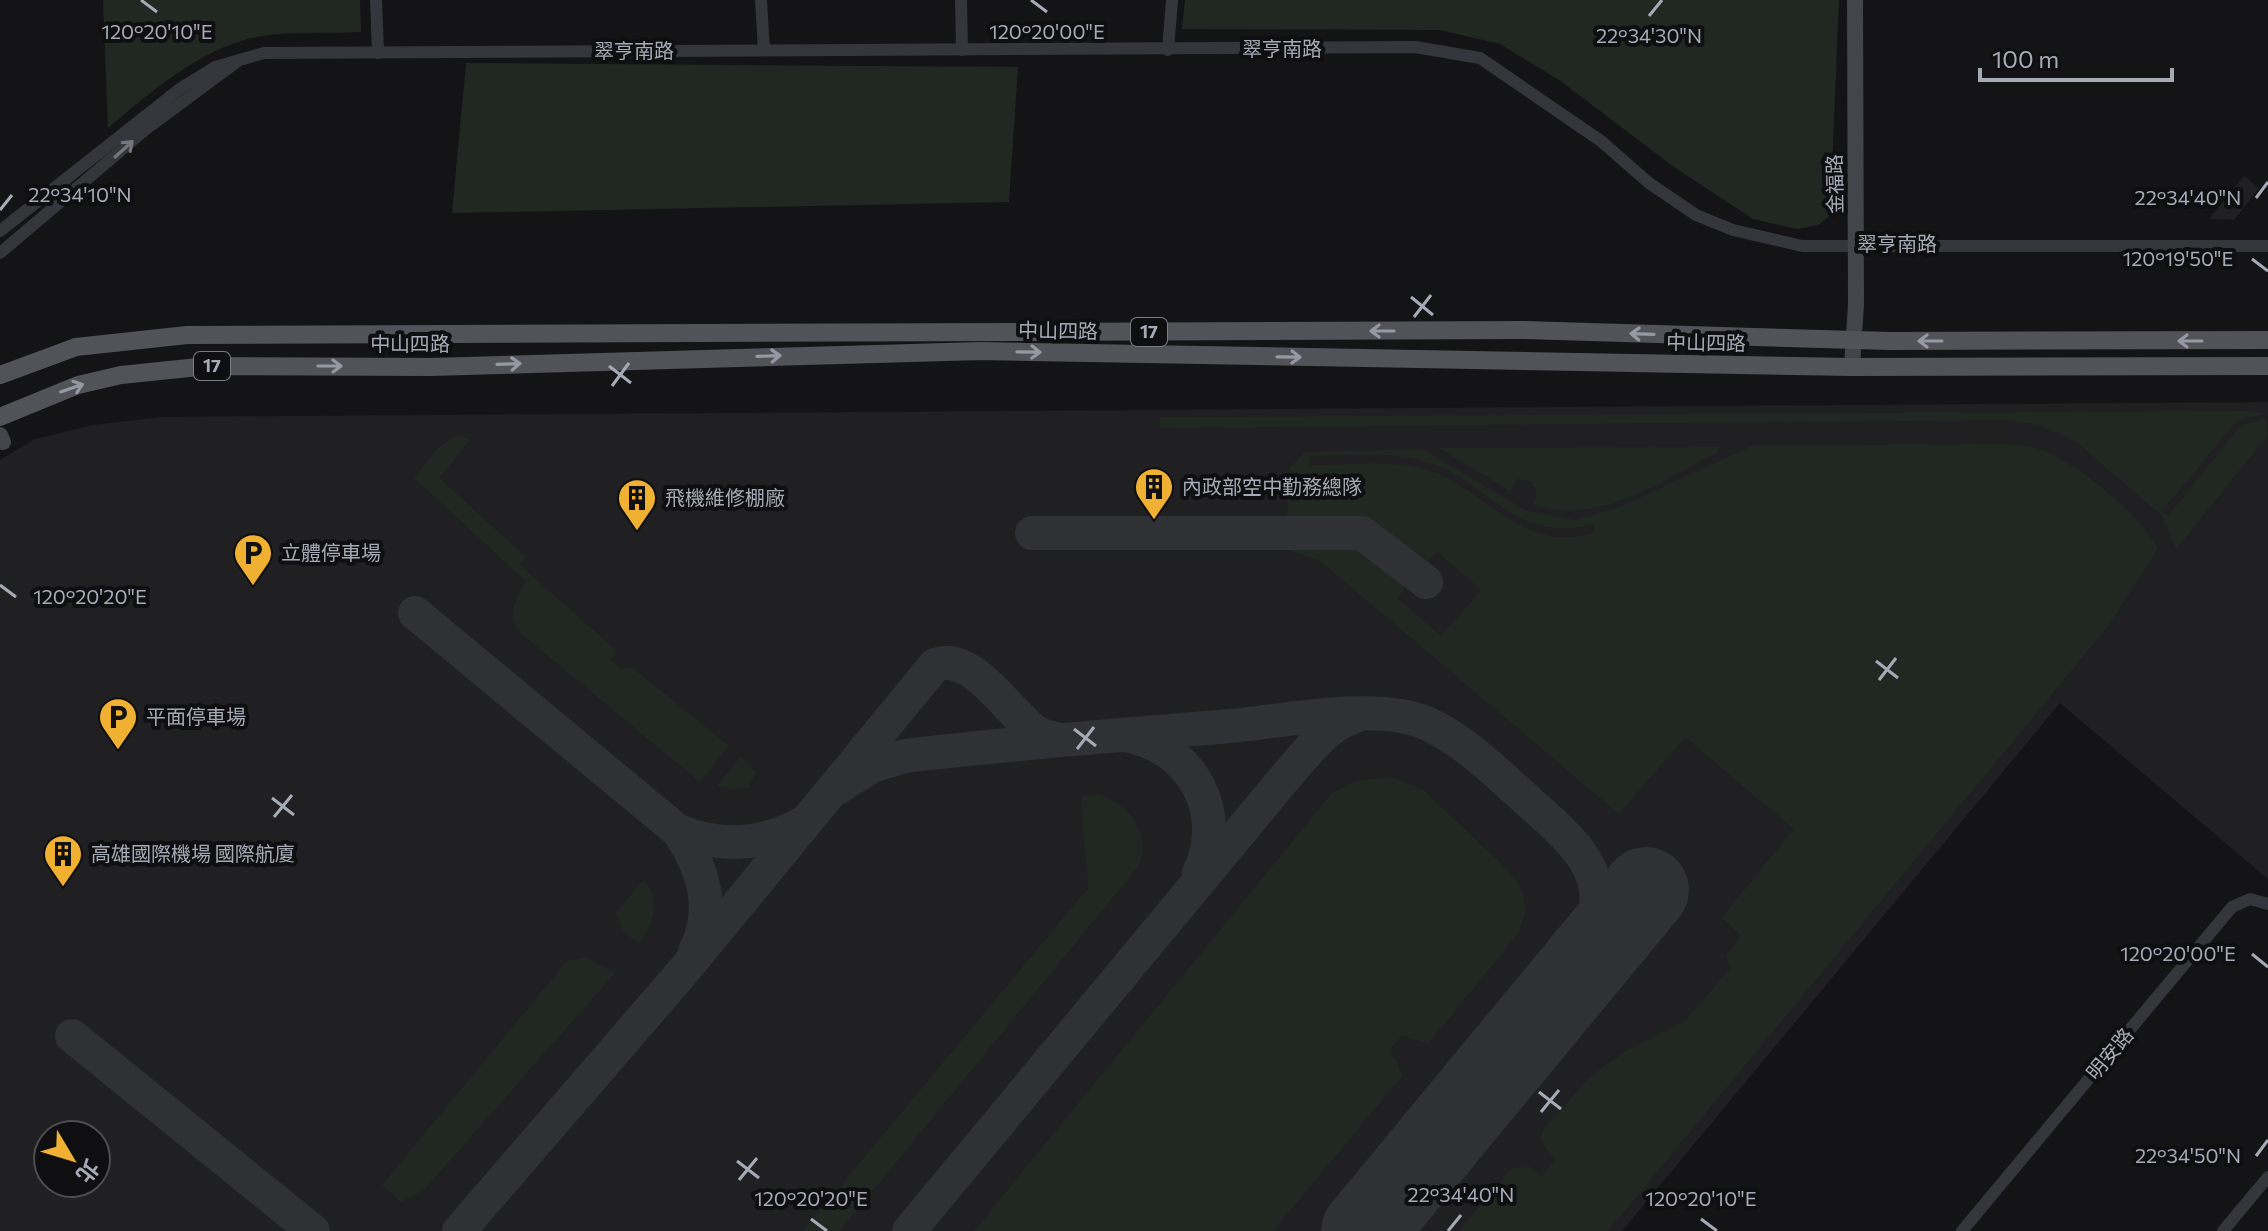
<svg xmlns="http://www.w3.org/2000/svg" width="2268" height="1231" font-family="Commissioner,'Noto Sans TC',sans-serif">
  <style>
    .built { fill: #202023; fill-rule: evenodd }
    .green { fill: #202821; fill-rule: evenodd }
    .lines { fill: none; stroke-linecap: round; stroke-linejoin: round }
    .taxiway { stroke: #303134; stroke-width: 34 }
    .runway { stroke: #303134; stroke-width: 86 }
    .street { stroke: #35363b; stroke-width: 12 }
    .secondary { stroke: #43454a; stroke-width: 16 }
    .primary { stroke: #515359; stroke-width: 18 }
    .oneway { stroke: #73767f }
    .oneway2 { stroke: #9599a3 }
    .ticks { fill: none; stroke: #a6aab6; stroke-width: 3 }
    .labels { text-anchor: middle; stroke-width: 8; stroke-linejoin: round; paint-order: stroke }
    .shield { fill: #0f0f11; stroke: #797c84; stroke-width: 2 }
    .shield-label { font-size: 18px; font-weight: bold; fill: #a6aab6 }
    .street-label { font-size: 20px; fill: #a6aab6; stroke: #0f0f11 }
    .poi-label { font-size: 20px; fill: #a6aab6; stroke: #0f0f11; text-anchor: start }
    .ticks-label { font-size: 20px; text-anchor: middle; fill: #a6aab6; stroke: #0f0f11; stroke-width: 8; stroke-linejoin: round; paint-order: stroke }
  </style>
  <rect width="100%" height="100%" fill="#141416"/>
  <g class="built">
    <polygon points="2244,176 2259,188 2234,220 2209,219"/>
    <path d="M2268 402V879L2060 703 1622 1231H0V460L35 439 93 425 162 417ZM48 1135H96V1183H48Z"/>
  </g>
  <g class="green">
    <path d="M103 0H360L361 32C329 34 293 31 261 36 203 46 152 91 108 128Z"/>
    <polygon points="1185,0 1839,0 1830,216 1818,225 1797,229 1753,219 1674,167 1559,80 1500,44 1440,30 1182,29"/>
    <polygon points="466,63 1018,67 1009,202 452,213"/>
    <polygon points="2250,411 2261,414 2237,421 2162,511 2168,516 2241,425 2265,419 2268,435 2176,549 2161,515 2077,442 2040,425 2004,420 1160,428 1160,417"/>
    <path d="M456 436 471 439 439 478 526 557 520 565 617 651 610 660 620 668 634 669 729 746 700 782 518 631C508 610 515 600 526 581L414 478 439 447Z"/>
    <path d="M2005 444C2015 445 2027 445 2036 448 2074 459 2139 514 2158 548L2110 624 1608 1231H1459L1511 1169 1528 1166 1542 1176 1554 1160 1541 1140 1543 1130 1591 1076 1626 1051 1685 1021 1731 967 1726 956 1741 936 1722 917 1794 829 1685 737 1619 814 1319 560 1293 552 1290 542 1362 543 1411 582 1397 598 1441 636 1481 590 1437 551 1423 567 1367 525 1291 524 1287 518 1290 468 1305 452 1422 449 1527 511 1575 520 1617 508 1752 446ZM1309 457C1341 454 1387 452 1420 460 1487 476 1512 547 1594 524L1595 532C1520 557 1485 484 1421 468 1386 460 1345 465 1309 465Z"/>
    <path d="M1719 447 1718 452C1662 480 1597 528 1533 504L1537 496 1533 482 1517 479 1510 491 1439 448Z"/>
    <polygon points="741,756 756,772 748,788 734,790 717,786"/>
    <polygon points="1392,777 1423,790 1510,872 1523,891 1525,913 1517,935 1428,1044 1402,1035 1389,1052 1398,1063 1402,1076 1273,1231 974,1231 1332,793 1355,781"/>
    <path d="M1098 794C1131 807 1149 828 1140 864L840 1231H803L1088 888 1081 796Z"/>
    <path d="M643 880C663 899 652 925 639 944L622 930 617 912Z"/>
    <polygon points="586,957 615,973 424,1190 401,1202 382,1185 567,961"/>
  </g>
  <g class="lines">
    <g class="taxiway">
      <polyline points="1032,533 1362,533 1426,582"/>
      <path d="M415 613 678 831C722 848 762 846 803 823"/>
      <path d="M1130 736C1194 749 1227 815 1199 873"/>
      <path d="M834 790 872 766 905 756C1013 743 1122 735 1230 726 1285 721 1379 701 1428 724 1469 743 1504 780 1538 810 1611 873 1608 898 1570 982"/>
      <path d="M678 831C703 867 716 910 695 951"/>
      <polyline points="72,1036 313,1231"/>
      <path d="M459 1231 686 968 935 665C972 650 1009 714 1037 733 1044 737 1053 738 1061 740"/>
      <path d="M909 1231 1288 774C1308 752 1325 726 1354 717"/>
    </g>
    <polyline class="runway" points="1364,1231 1646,890"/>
    <g class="street">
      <polyline points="376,0 378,53"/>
      <polyline points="761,0 764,50"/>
      <polyline points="961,0 962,50"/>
      <polyline points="1168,50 1172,0"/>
      <polyline points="0,231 181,88 215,67 264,53 1415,47 1480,58 1601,141 1649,183 1696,215 1733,230 1802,246 2268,246"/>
      <polyline points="0,253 145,130 238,61"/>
      <polyline points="1962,1231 2232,907 2250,899 2268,904"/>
      <polyline points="2223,1231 2268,1177"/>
    </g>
    <g class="secondary">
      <polyline points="1852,367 1856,304 1855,0"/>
      <polyline points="0,435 3,442"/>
    </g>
    <g class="primary">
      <polyline points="0,375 76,347 187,335 1524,330 1890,341 2268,340"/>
      <polyline points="0,417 78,385 121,375 208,366 431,367 981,351 1852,367 2268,366"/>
    </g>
  </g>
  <defs><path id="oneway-shaft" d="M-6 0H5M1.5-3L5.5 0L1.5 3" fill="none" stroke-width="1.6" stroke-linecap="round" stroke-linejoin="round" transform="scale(2)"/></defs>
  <use class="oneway" href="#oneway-shaft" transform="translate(124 149) rotate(-42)"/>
  <g class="oneway2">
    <use href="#oneway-shaft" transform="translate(1382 331) rotate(180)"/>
    <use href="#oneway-shaft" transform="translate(1642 334) rotate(-178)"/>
    <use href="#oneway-shaft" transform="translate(1930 341) rotate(180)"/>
    <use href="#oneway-shaft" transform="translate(2190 341) rotate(180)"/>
    <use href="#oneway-shaft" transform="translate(1029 352) rotate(1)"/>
    <use href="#oneway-shaft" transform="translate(769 356) rotate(-2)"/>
    <use href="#oneway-shaft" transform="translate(1289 357) rotate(1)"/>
    <use href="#oneway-shaft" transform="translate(509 364) rotate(-2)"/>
    <use href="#oneway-shaft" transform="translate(330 366)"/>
    <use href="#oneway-shaft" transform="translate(72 388) rotate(-19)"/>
  </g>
  <path class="ticks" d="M141 0 157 12M1031 0 1047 12M1649 16 1662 0M2256 198 2268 182M0 210 12 195M2252 259 2268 271M1411 297 1433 315M1414 317 1431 295M609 366 631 383M612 386 629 363M0 585 16 597M1876 661 1898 678M1879 680 1896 658M1074 729 1096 746M1077 749 1094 727M272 798 294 815M274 817 292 795M2252 954 2268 967M1539 1092 1561 1109M1541 1112 1559 1090M2256 1156 2268 1140M737 1161 759 1178M739 1180 757 1158M811 1219 827 1231M1701 1219 1717 1231M1448 1231 1461 1215"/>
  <defs>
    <symbol id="building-pin" viewBox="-11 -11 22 30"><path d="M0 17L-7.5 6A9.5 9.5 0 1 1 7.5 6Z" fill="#f0b132" stroke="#0f0f11"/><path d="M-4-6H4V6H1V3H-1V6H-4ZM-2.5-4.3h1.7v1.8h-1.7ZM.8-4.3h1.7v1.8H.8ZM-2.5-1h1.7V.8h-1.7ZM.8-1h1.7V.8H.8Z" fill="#111"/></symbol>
    <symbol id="parking-pin" viewBox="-11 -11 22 30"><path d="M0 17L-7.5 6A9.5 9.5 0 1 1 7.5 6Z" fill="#f0b132" stroke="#0f0f11"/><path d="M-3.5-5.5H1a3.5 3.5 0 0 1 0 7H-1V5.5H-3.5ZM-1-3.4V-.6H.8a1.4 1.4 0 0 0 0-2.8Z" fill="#111"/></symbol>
  </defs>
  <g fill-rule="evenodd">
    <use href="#building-pin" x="1132" y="465" width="44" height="60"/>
    <use href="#building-pin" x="615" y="476" width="44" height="60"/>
    <use href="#parking-pin" x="231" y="531" width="44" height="60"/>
    <use href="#parking-pin" x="96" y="695" width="44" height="60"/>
    <use href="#building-pin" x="41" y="832" width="44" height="60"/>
  </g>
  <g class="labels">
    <g class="shield">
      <rect x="1131" y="318" width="36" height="28" rx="6"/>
      <rect x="194" y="352" width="36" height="28" rx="6"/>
    </g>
    <g class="shield-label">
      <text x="1149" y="338">17</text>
      <text x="212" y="372">17</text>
    </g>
    <g class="street-label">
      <text x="1282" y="56">翠亨南路</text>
      <text x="634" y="58">翠亨南路</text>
      <text transform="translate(1835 184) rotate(-91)" y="7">金福路</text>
      <text x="1897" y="251">翠亨南路</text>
      <text transform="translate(1058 331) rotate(1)" y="7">中山四路</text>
      <text transform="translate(1706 343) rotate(1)" y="7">中山四路</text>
      <text x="410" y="351">中山四路</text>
      <text transform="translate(2110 1054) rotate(-50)" y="7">明安路</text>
    </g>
    <g class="poi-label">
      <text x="1182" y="494">內政部空中勤務總隊</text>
      <text x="665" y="505">飛機維修棚廠</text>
      <text x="281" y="560">立體停車場</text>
      <text x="146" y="724">平面停車場</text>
      <text x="91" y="861">高雄國際機場 國際航廈</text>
    </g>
  </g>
  <g class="ticks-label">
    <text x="157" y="39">120°20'10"E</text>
    <text x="1047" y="39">120°20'00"E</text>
    <text x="1649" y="43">22°34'30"N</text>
    <text x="80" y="202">22°34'10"N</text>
    <text x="2188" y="205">22°34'40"N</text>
    <text x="2178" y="266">120°19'50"E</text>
    <text x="90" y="604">120°20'20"E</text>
    <text x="2178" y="961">120°20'00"E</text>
    <text x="2188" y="1163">22°34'50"N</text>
    <text x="1461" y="1202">22°34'40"N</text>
    <text x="811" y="1206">120°20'20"E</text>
    <text x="1701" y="1206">120°20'10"E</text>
  </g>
  <g transform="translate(72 1159) rotate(128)"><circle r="38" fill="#0f0f11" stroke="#4b4d53" stroke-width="2"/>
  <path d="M0-6L14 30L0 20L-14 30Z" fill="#f0b132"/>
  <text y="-12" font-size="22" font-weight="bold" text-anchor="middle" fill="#a6aab6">北</text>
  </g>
  <path d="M1980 68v12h192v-12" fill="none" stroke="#a6aab6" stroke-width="4"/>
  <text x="1992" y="68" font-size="24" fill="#a6aab6" stroke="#0f0f11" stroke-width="6" paint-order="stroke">100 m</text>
</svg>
